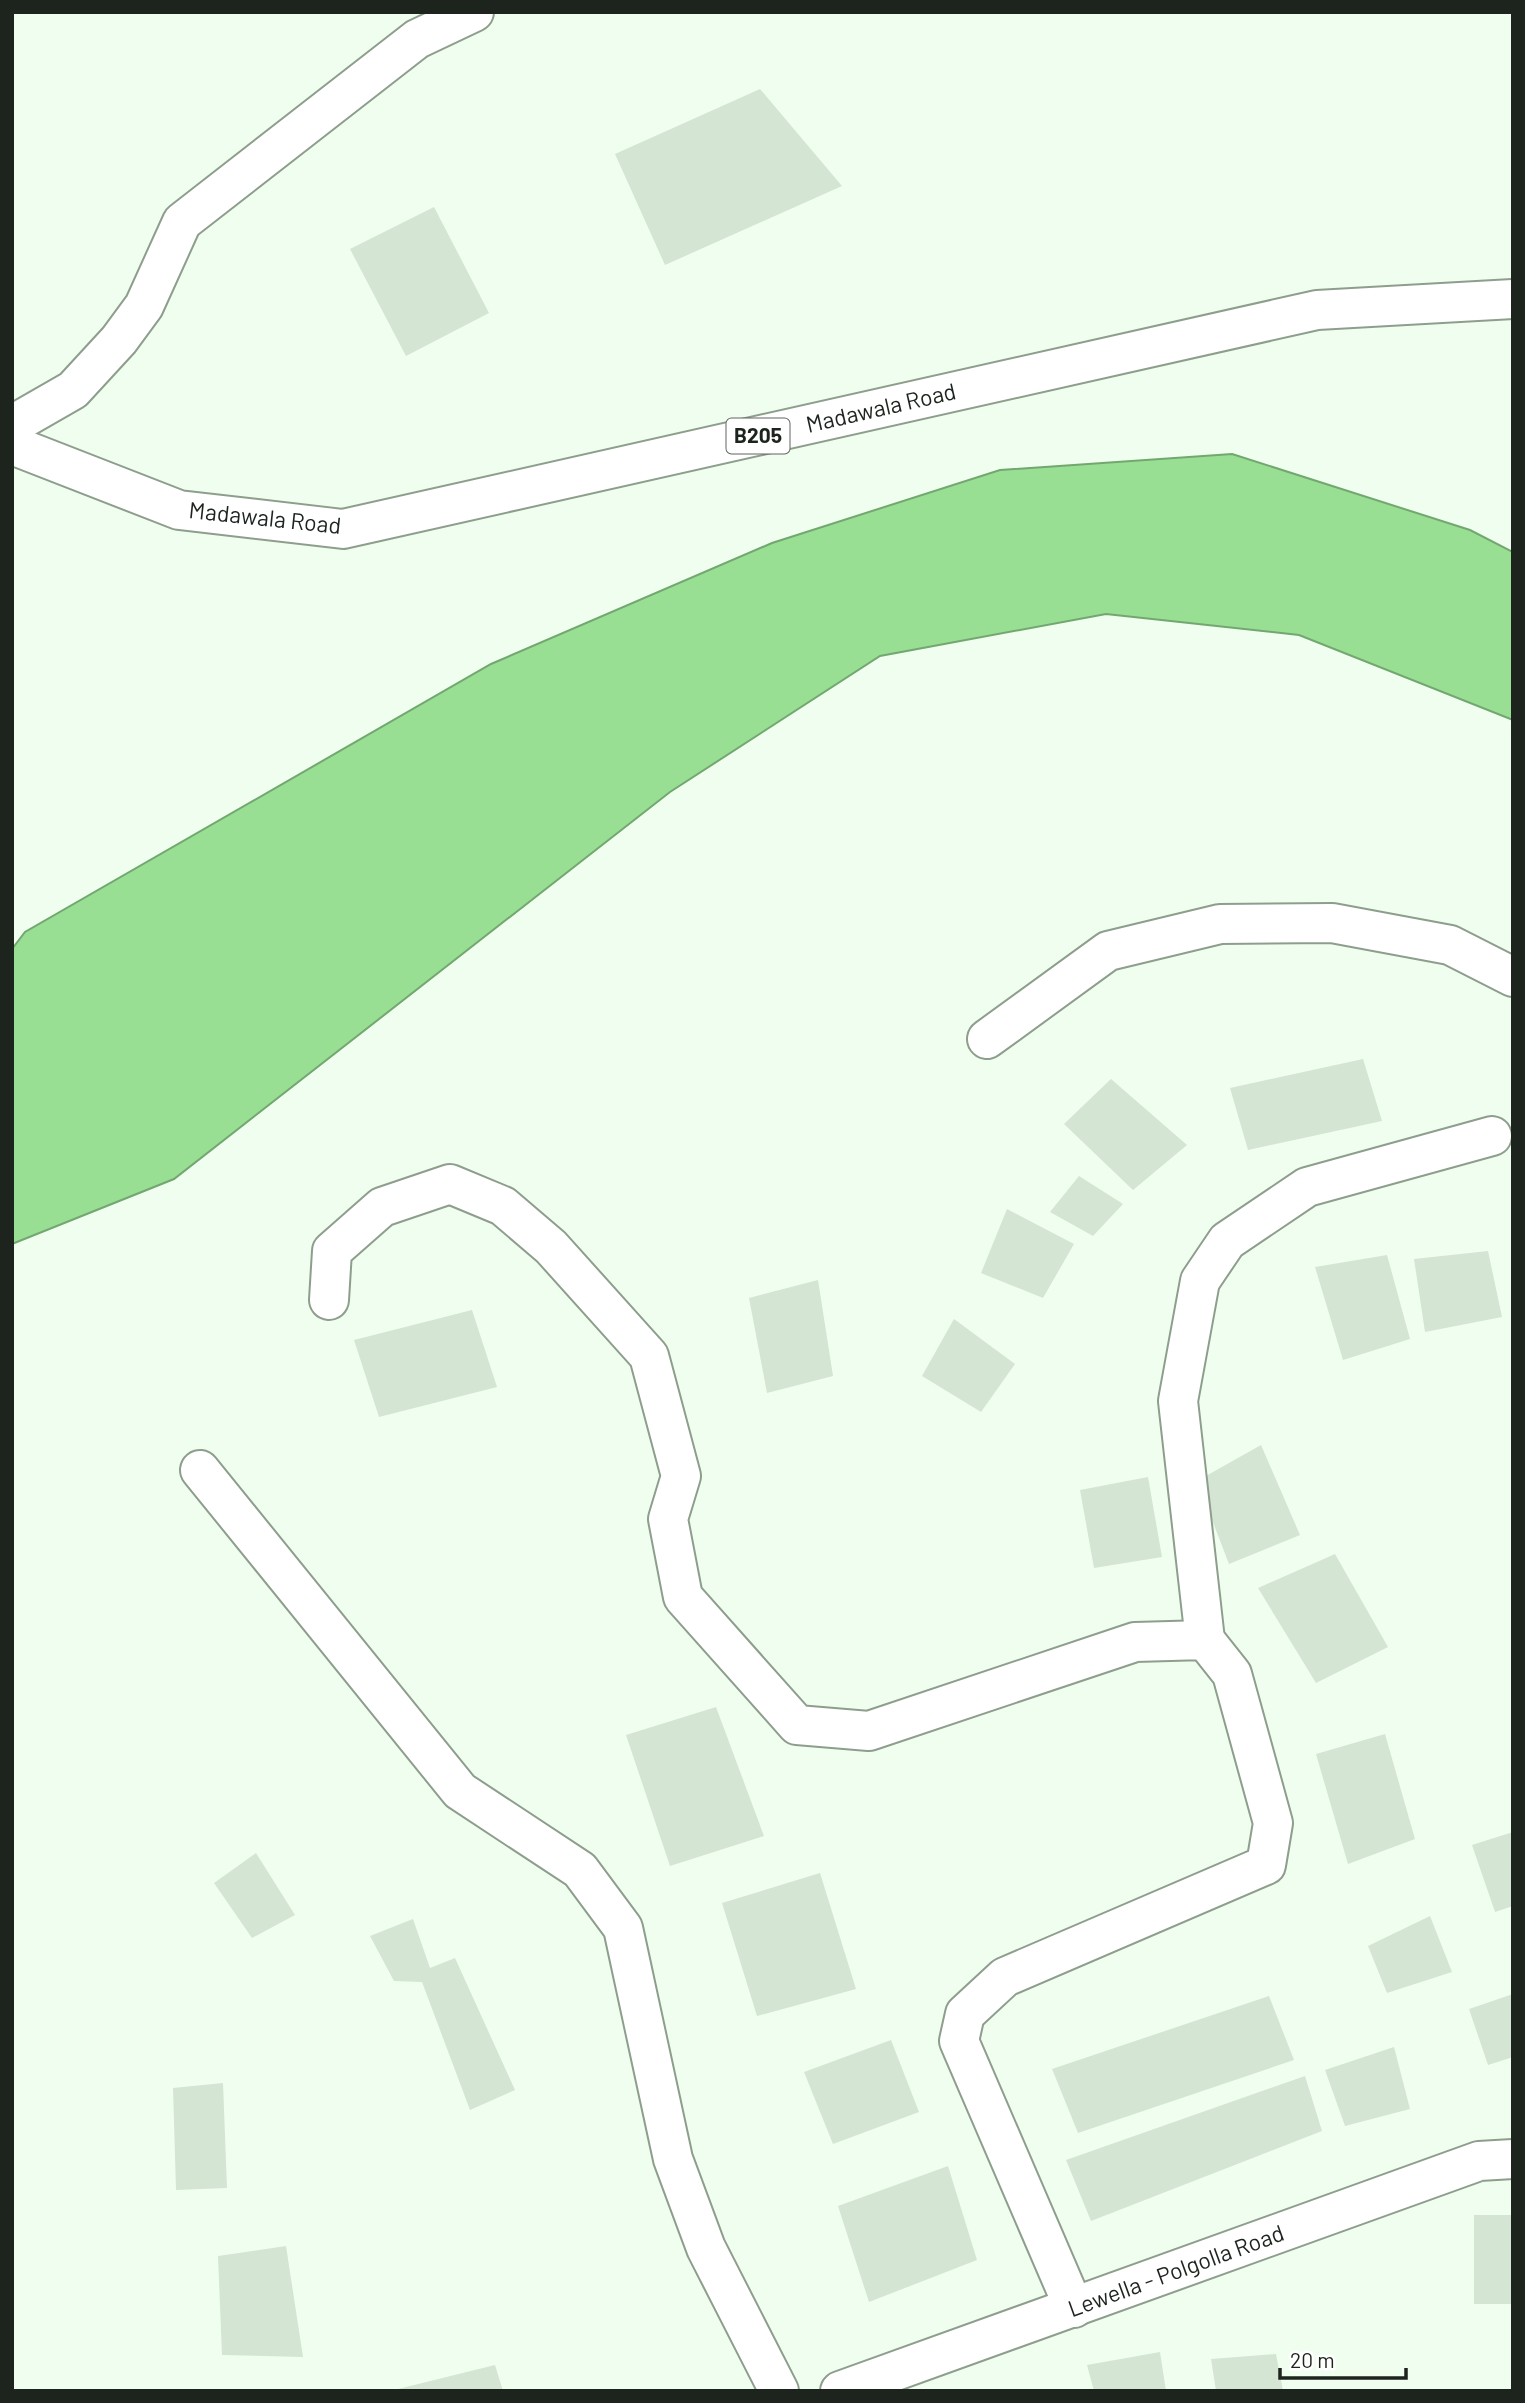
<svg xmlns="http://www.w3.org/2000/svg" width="1525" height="2403" font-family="Barlow,sans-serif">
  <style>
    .water { fill: #98df94; stroke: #73a770; stroke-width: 2 }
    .building { fill: #d4e5d3 }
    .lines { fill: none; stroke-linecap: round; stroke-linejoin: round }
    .minor-casing { stroke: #8e9e8d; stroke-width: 42 }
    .tertiary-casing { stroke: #8e9e8d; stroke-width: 42 }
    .primary-casing { stroke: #8e9e8d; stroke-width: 42 }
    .minor { stroke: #fff; stroke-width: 38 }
    .tertiary { stroke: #fff; stroke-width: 38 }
    .primary { stroke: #fff; stroke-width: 38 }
    .labels { text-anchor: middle; stroke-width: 6; stroke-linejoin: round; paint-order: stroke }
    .shield { fill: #fff; stroke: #616561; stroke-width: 2 }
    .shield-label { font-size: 21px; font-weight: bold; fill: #1d231d }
    .street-label { font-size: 23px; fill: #1d231d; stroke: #fff }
  </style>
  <rect width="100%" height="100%" fill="#f0feef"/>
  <polygon class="water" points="1232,454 1470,530 1513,552 1513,720 1299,635 1106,614 880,656 670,792 174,1179 12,1244 12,949 25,932 491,664 772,543 1000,470"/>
  <g class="building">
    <polygon points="760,89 842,186 665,265 615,154"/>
    <polygon points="434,207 489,313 406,356 350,249"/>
    <polygon points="1363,1059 1382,1121 1248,1150 1230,1088"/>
    <polygon points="1111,1079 1187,1145 1133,1190 1064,1124"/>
    <polygon points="1079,1176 1123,1204 1093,1236 1050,1212"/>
    <polygon points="1007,1209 1074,1244 1043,1298 981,1273"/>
    <polygon points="1488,1251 1502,1317 1425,1332 1414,1259"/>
    <polygon points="1387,1255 1410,1339 1343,1360 1315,1267"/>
    <polygon points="818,1280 833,1376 767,1393 749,1298"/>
    <polygon points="472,1310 497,1387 379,1417 354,1340"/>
    <polygon points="954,1319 1015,1364 981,1412 922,1376"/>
    <polygon points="1261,1445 1300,1535 1229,1564 1197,1481"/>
    <polygon points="1148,1477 1162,1557 1094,1568 1080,1490"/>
    <polygon points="1335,1554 1388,1647 1316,1683 1258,1588"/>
    <polygon points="716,1707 764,1836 670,1866 626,1735"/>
    <polygon points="1385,1734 1415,1839 1348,1864 1316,1754"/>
    <polygon points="1513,1832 1513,1906 1495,1912 1472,1845"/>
    <polygon points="256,1853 295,1915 252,1938 214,1883"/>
    <polygon points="820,1873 856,1989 757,2016 722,1903"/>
    <polygon points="1430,1916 1452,1972 1387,1993 1368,1946"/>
    <polygon points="413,1919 430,1968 455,1958 515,2090 470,2110 422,1982 394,1981 370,1936"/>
    <polygon points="1513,1994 1513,2057 1488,2065 1469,2009"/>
    <polygon points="1269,1996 1294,2060 1078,2133 1052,2069"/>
    <polygon points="891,2040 919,2112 833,2144 804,2072"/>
    <polygon points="1394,2047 1410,2109 1345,2126 1325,2070"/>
    <polygon points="1305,2076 1322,2131 1091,2221 1066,2160"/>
    <polygon points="223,2083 227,2188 176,2190 173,2088"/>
    <polygon points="948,2166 977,2260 869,2302 838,2206"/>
    <rect x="1474" y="2215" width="39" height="89"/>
    <polygon points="286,2246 303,2357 222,2355 218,2256"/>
    <polygon points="1160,2352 1166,2391 1094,2391 1087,2365"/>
    <polygon points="1276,2354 1283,2391 1216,2391 1211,2359"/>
    <polygon points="495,2365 503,2391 394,2391 394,2390"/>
  </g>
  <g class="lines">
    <defs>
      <g id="minor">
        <polyline points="12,425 73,390 119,340 144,306 182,222 417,39 474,12"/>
        <polyline points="987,1039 1108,951 1220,924 1332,923 1450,945 1513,977"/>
        <polyline points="329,1300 332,1251 382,1207 450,1184 503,1206 551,1247 649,1356 681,1476 668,1519 683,1597 797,1725 869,1731 1135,1642 1205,1640 1232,1674 1273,1823 1266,1865 1005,1977 965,2014 959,2041 1074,2308"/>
        <polyline points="200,1470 460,1791 580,1870 623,1928 673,2159 706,2248 779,2391"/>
        <polyline points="1205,1640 1178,1401 1200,1281 1227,1241 1307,1187 1492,1136"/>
      </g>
      <polyline id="tertiary" points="840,2391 1479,2161 1513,2159"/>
      <polyline id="primary" points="12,445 179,510 343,529 1317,310 1513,299"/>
    </defs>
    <use href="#minor" class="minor-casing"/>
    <use href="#tertiary" class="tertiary-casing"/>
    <use href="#primary" class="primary-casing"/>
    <use href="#minor" class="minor"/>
    <use href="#tertiary" class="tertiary"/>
    <use href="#primary" class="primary"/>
  </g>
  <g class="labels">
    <rect class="shield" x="726.5" y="418.5" width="63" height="35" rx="5"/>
    <g class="shield-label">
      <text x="758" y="443">B205</text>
    </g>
    <g class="street-label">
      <text transform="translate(881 408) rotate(-13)" y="8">Madawala Road</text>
      <text transform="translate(265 518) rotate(6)" y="8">Madawala Road</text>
      <text transform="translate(1176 2271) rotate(-20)" y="8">Lewella - Polgolla Road</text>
    </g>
  </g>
  <rect width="1525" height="2403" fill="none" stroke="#1d231d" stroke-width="28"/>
  <path d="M1280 2368v10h126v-10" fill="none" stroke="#1d231d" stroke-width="3.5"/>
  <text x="1290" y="2368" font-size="21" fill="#1d231d" stroke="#ffffff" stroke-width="5" paint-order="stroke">20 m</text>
</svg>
